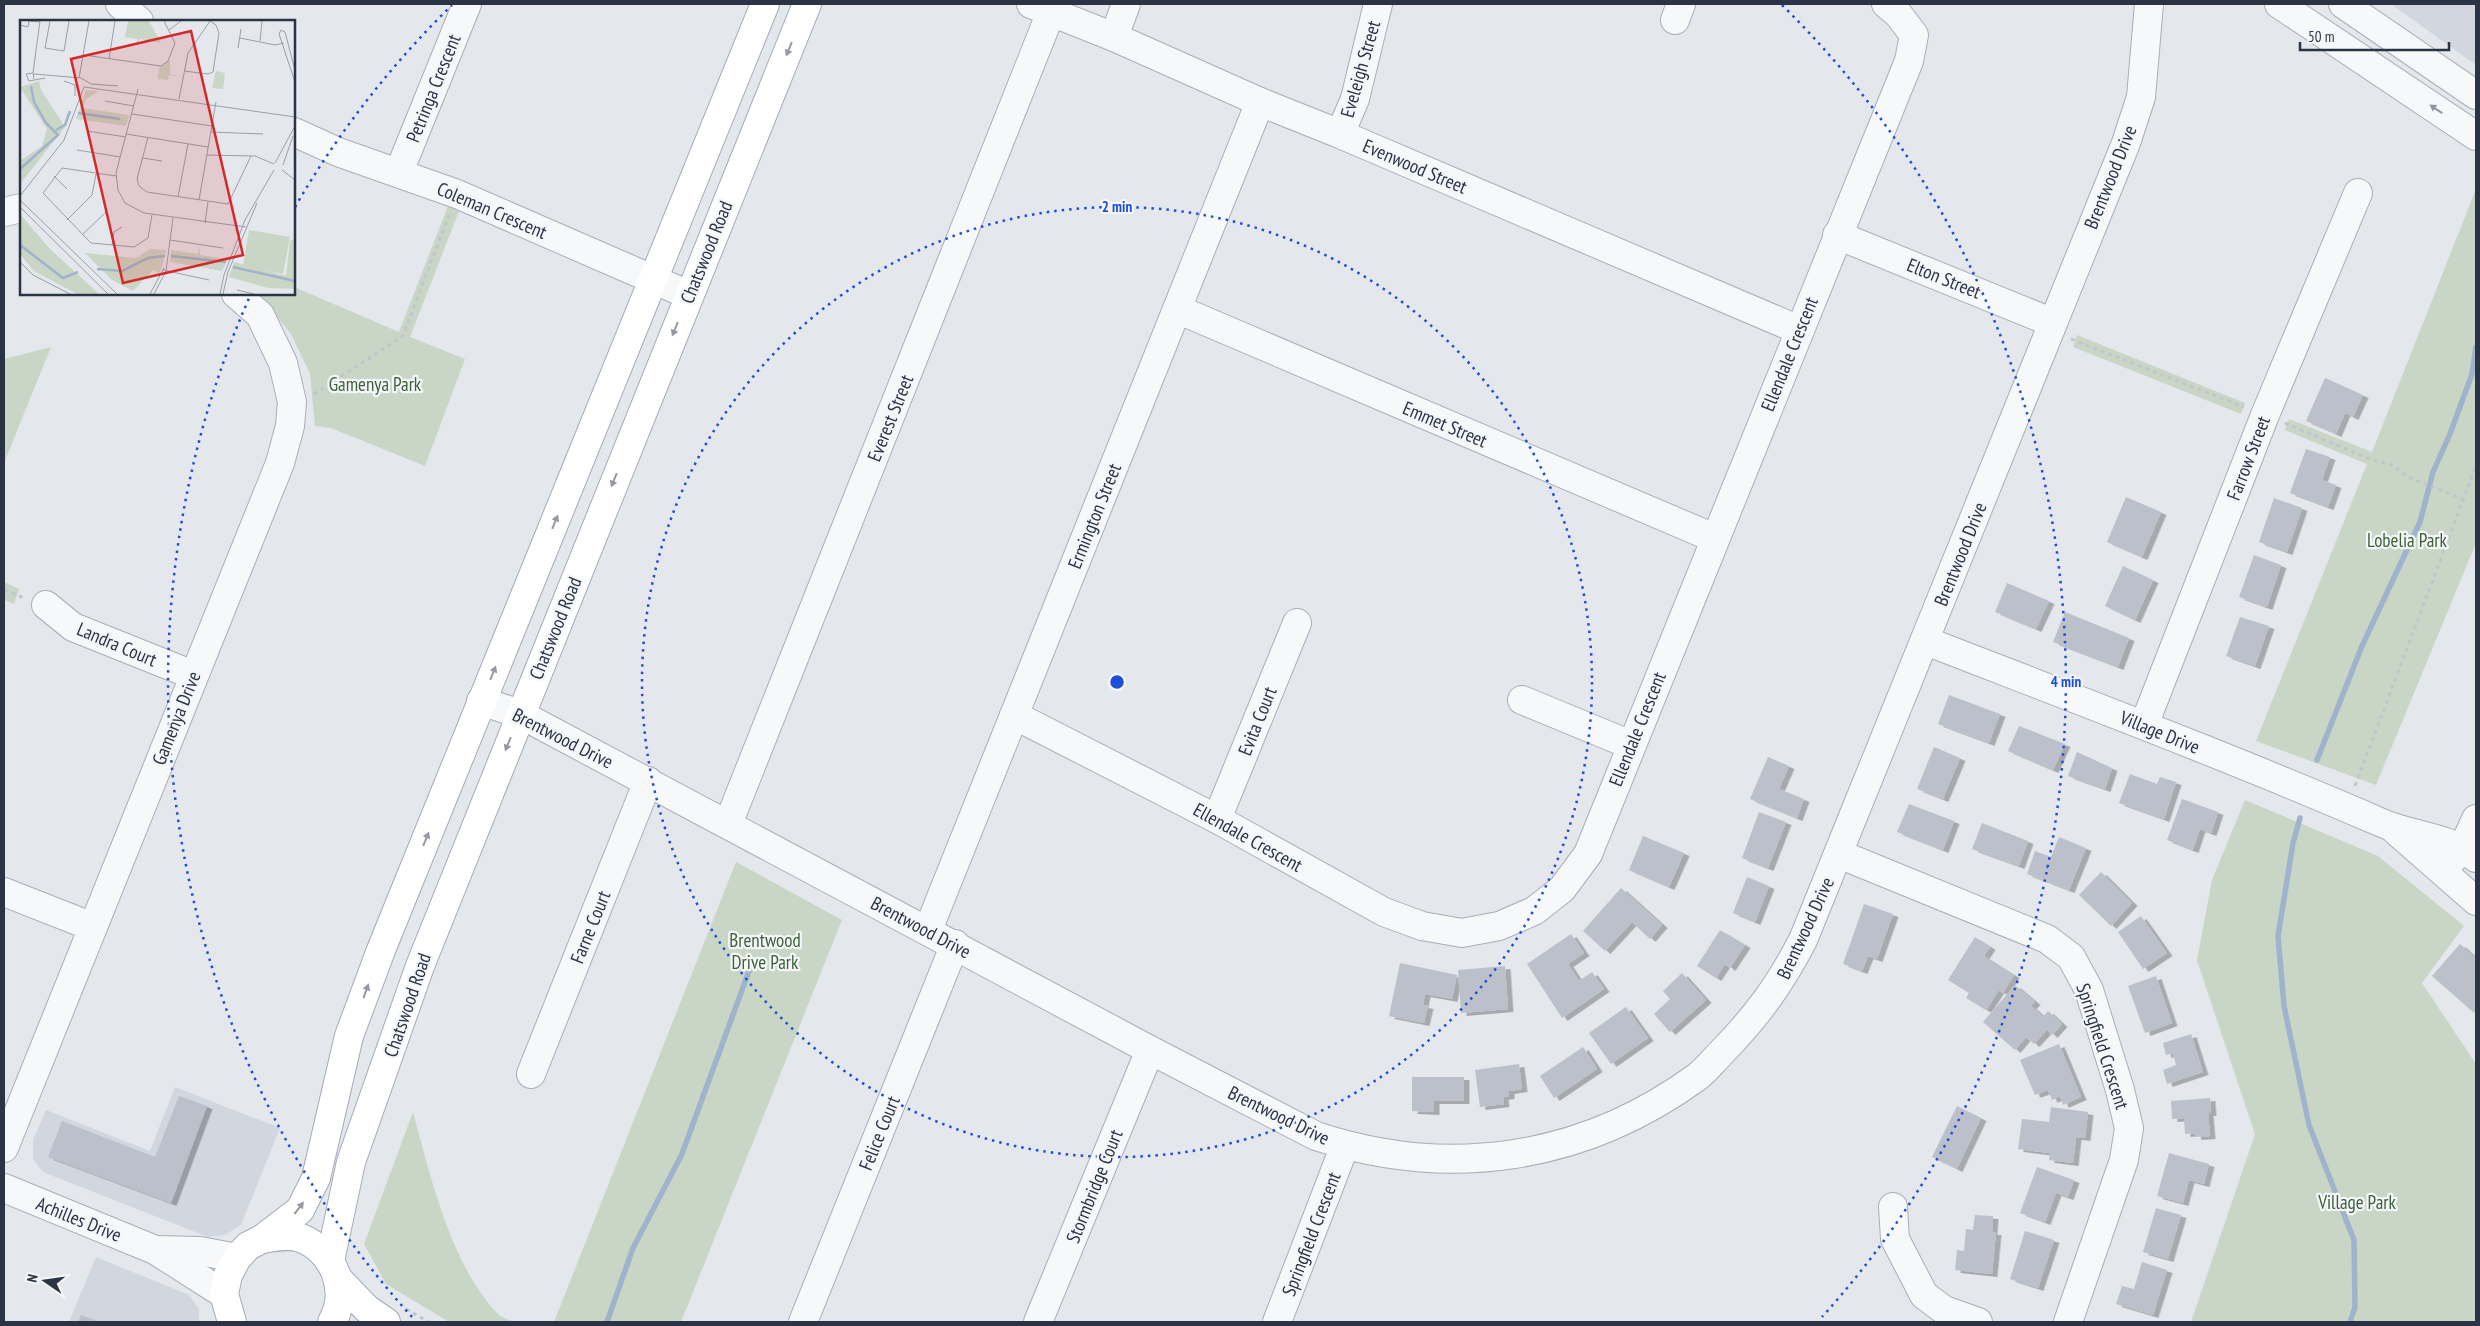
<svg xmlns="http://www.w3.org/2000/svg" width="2480" height="1326" font-family="'PT Sans Narrow',sans-serif">
  <style>
    .built { fill: #d2d6de }
    .green { fill: #c9d6c5 }
    .lines { fill: none; stroke-linecap: round; stroke-linejoin: round }
    .stream { stroke: #9fb4cc; stroke-width: 5.5 }
    .building { fill: #bbc0ca; filter: url(#shadow) }
    .minor-casing { stroke: #a9aeb7; stroke-width: 30 }
    .major-casing { stroke: #a3abb8; stroke-width: 30 }
    .path { stroke: #c2c5cb; stroke-width: 3; stroke-dasharray: 4 4; stroke-linecap: butt }
    .minor { stroke: #f7f8fa; stroke-width: 28 }
    .major { stroke: #fff; stroke-width: 28 }
    .oneway { fill: #959aa2 }
    .oneway2 { fill: #9196a0 }
    .ring { fill: none; stroke: #1d4ed8; stroke-width: 2.5; stroke-dasharray: 2.5 5 }
    .labels { text-anchor: middle; stroke-width: 4.5; stroke-linejoin: round; paint-order: stroke }
    .street-label { font-size: 19px; fill: #2b3445; stroke: #f4f6f9 }
    .park-label { font-size: 19px; fill: #3f6138; stroke: #f4f6f9 }
    .inset-river { fill: none; stroke: #9fb4cc; stroke-width: 2.5 }
    .inset-road { fill: none; stroke: #9a9fa9; stroke-width: 1 }
    .view { fill: #d62828; fill-opacity: 0.15; stroke: #d62828; stroke-width: 2.5 }
    .inset-edge { fill: none; stroke: #2b3445; stroke-width: 2.5 }
    .centre { fill: #1d4ed8; stroke: #f4f6f9; stroke-width: 2.5 }
    .ring-label { font-size: 15px; text-anchor: middle; font-weight: bold; fill: #1d4ed8; stroke: #f4f6f9; stroke-width: 4.5; stroke-linejoin: round; paint-order: stroke }
  </style>
  <defs>
    <filter id="shadow"><feDropShadow dx="5.5" dy="3" stdDeviation="0" flood-color="#0004"/></filter>
  </defs>
  <rect width="100%" height="100%" fill="#e4e7ec"/>
  <g class="built">
    <polygon points="2391,4 2476,4 2476,65"/>
    <polygon points="175,1087 280,1128 241,1225 225,1235 208,1237 43,1172 33,1159 33,1140 46,1110 150,1151"/>
    <polygon points="96,1257 189,1295 199,1309 199,1322 69,1322"/>
  </g>
  <g class="green">
    <polygon points="2476,189 2476,543 2376,785 2256,741 2367,464 2285,430 2289,419 2372,452"/>
    <polygon points="448,206 459,211 410,337 465,359 425,466 331,428 315,426 310,374 291,334 259,294 294,294 294,287 399,332"/>
    <polygon points="2077,335 2245,403 2241,414 2073,347"/>
    <polygon points="51,347 4,463 4,359"/>
    <polygon points="4,582 19,589 14,604 4,600"/>
    <polygon points="2245,800 2378,856 2464,926 2422,983 2476,1064 2476,1322 2191,1322 2255,1134 2197,960 2212,880"/>
    <polygon points="736,862 842,920 681,1322 554,1322"/>
    <path d="M413 1112C430 1175 451 1266 498 1314 502 1318 510 1320 515 1322H449L386 1284 364 1244Z"/>
  </g>
  <g class="lines">
    <g class="stream">
      <polyline points="2317,760 2362,646 2420,522 2433,472 2450,434 2472,374 2476,347"/>
      <polyline points="2300,818 2293,843 2278,936 2284,1006 2309,1125 2354,1240 2355,1307 2350,1322"/>
      <polyline points="607,1322 633,1248 682,1154 753,960"/>
    </g>
  </g>
  <g class="building">
    <polygon points="2325,378 2363,395 2353,417 2345,413 2336,434 2306,421"/>
    <polygon points="2306,449 2330,457 2322,480 2336,485 2328,507 2290,493"/>
    <polygon points="2126,497 2161,512 2142,557 2107,542"/>
    <polygon points="2274,498 2302,508 2287,552 2259,542"/>
    <polygon points="2254,555 2281,565 2267,607 2239,597"/>
    <polygon points="2123,566 2153,580 2135,620 2105,606"/>
    <polygon points="2007,583 2049,601 2036,629 1995,612"/>
    <polygon points="2065,612 2129,638 2118,667 2053,642"/>
    <polygon points="2240,617 2269,626 2255,666 2226,656"/>
    <polygon points="1949,695 2000,714 1989,743 1938,724"/>
    <polygon points="2019,726 2065,744 2053,770 2008,751"/>
    <polygon points="1934,747 1960,758 1943,799 1917,789"/>
    <polygon points="2077,752 2112,768 2105,789 2068,776"/>
    <polygon points="1768,757 1789,766 1779,789 1804,799 1797,818 1750,799"/>
    <polygon points="2130,774 2157,784 2160,777 2176,782 2164,819 2119,803"/>
    <polygon points="2182,799 2218,812 2211,833 2200,829 2193,850 2167,840"/>
    <polygon points="1909,804 1954,821 1943,850 1897,832"/>
    <polygon points="1759,812 1786,822 1768,868 1742,858"/>
    <polygon points="1982,823 2028,841 2019,866 1972,849"/>
    <polygon points="1643,836 1684,853 1669,887 1629,870"/>
    <polygon points="2059,837 2086,848 2069,890 2027,874 2035,851 2051,857"/>
    <polygon points="2101,872 2132,903 2111,926 2079,895"/>
    <polygon points="1747,877 1769,886 1755,922 1733,913"/>
    <polygon points="1621,888 1662,925 1650,939 1632,922 1605,951 1583,931"/>
    <polygon points="1864,904 1893,914 1877,959 1868,956 1862,971 1843,964"/>
    <polygon points="2141,916 2167,953 2143,969 2118,932"/>
    <polygon points="1720,930 1745,945 1730,968 1725,964 1716,978 1697,966"/>
    <polygon points="1571,934 1584,953 1568,964 1579,981 1592,972 1604,989 1562,1018 1527,964"/>
    <polygon points="1975,937 1990,947 1984,956 2014,975 2003,993 1999,990 1986,1010 1966,998 1969,993 1948,980"/>
    <polygon points="2460,944 2476,959 2476,1010 2474,1013 2432,976"/>
    <polygon points="1400,963 1457,975 1452,999 1425,994 1423,1005 1428,1006 1424,1023 1389,1016"/>
    <polygon points="1505,966 1508,1009 1461,1013 1458,970"/>
    <polygon points="1682,973 1706,1000 1670,1032 1654,1014 1670,999 1663,991"/>
    <polygon points="2156,976 2172,1023 2145,1033 2128,986"/>
    <polygon points="2015,985 2035,1002 2031,1006 2043,1017 2048,1011 2062,1024 2052,1035 2047,1030 2034,1044 2026,1037 2015,1050 1983,1022"/>
    <polygon points="1626,1007 1648,1038 1611,1064 1589,1033"/>
    <polygon points="2191,1034 2203,1072 2167,1084 2163,1070 2176,1065 2173,1053 2166,1055 2163,1043"/>
    <polygon points="2059,1044 2081,1097 2063,1105 2060,1096 2052,1100 2048,1090 2035,1095 2020,1060"/>
    <polygon points="1583,1047 1597,1069 1554,1098 1540,1076"/>
    <polygon points="1519,1064 1522,1089 1509,1091 1509,1096 1503,1097 1504,1104 1480,1107 1475,1070"/>
    <polygon points="1412,1077 1464,1077 1464,1101 1434,1101 1434,1112 1412,1111"/>
    <polygon points="179,1096 207,1106 171,1203 48,1157 62,1121 155,1157"/>
    <polygon points="2210,1098 2211,1113 2208,1113 2210,1136 2196,1137 2195,1133 2185,1134 2184,1118 2172,1119 2171,1101"/>
    <polygon points="1957,1106 1981,1118 1957,1169 1932,1157"/>
    <polygon points="2051,1107 2088,1112 2085,1138 2076,1137 2073,1163 2049,1160 2050,1153 2018,1149 2022,1119 2049,1122"/>
    <polygon points="2169,1153 2209,1164 2204,1184 2189,1180 2183,1203 2157,1196"/>
    <polygon points="2037,1167 2074,1180 2068,1197 2056,1193 2045,1222 2020,1213"/>
    <polygon points="2156,1208 2181,1215 2168,1259 2143,1252"/>
    <polygon points="1975,1215 1993,1216 1992,1232 1996,1232 1992,1274 1955,1270 1957,1250 1964,1251 1966,1229 1973,1230"/>
    <polygon points="2025,1231 2054,1240 2038,1288 2010,1279"/>
    <polygon points="2142,1262 2167,1270 2153,1315 2116,1304 2122,1286 2134,1289"/>
    <polygon points="81,1315 100,1322 78,1322"/>
  </g>
  <g class="lines">
    <defs>
      <g id="minor">
        <polyline points="120,4 139,21"/>
        <polyline points="1031,4 1114,37 1260,102 1340,134 1799,330"/>
        <polyline points="2279,4 2476,136"/>
        <polyline points="2343,4 2476,95"/>
        <polyline points="1675,20 1681,4"/>
        <polyline points="1114,37 1126,4"/>
        <polyline points="294,132 338,152 457,194 689,295"/>
        <polyline points="1340,134 1355,99 1378,4"/>
        <polyline points="399,172 467,4"/>
        <polyline points="4,212 21,208"/>
        <polyline points="1837,235 2051,322"/>
        <polyline points="1177,309 1714,538"/>
        <polyline points="46,605 73,627 193,675"/>
        <path d="M1926 641C2078 700 2232 758 2382 823 2412 836 2450 837 2476 858"/>
        <polyline points="1522,700 1631,745"/>
        <path d="M481 701 520 714 548 729 1150 1050 1316 1136C1449 1180 1583 1160 1697 1077 1706 1070 1713 1061 1721 1053 1757 1016 1779 986 1803 940L2126 143 2141 97 2149 4"/>
        <polyline points="1014,715 1217,819 1384,912 1422,926 1462,933 1499,926 1534,911 1562,889 1588,854 1909,61 1914,35 1898,14 1886,4"/>
        <polyline points="2144,725 2265,415 2358,193"/>
        <polyline points="1217,819 1297,623"/>
        <polyline points="728,824 1051,12"/>
        <polyline points="2396,831 2476,901"/>
        <polyline points="1839,854 2047,939 2071,957 2089,990 2120,1090 2129,1128 2124,1160 2068,1322"/>
        <polyline points="2450,862 2463,848 2476,819"/>
        <polyline points="4,892 93,927"/>
        <polyline points="928,930 1260,102"/>
        <polyline points="531,1074 648,781"/>
        <polyline points="4,1148 280,463 290,426 292,402 283,363 260,315 236,294"/>
        <polyline points="4,1188 155,1250 224,1294"/>
        <polyline points="1893,1207 1895,1239 1924,1295 1944,1310 1978,1322"/>
        <polyline points="156,1250 200,1251 237,1258"/>
        <polyline points="803,1322 955,944"/>
        <polyline points="1038,1322 1150,1050"/>
        <polyline points="1277,1322 1345,1145"/>
      </g>
      <g id="major">
        <path d="M262 1239C275 1237 288 1234 301 1238 334 1251 350 1291 332 1322"/>
        <polyline points="330,1261 351,1162 420,966 807,4"/>
        <polyline points="338,1279 367,1309 386,1322"/>
        <polyline points="232,1322 224,1294 228,1275 237,1258 248,1246 262,1239 300,1210 316,1178 349,1036 381,950 765,4"/>
      </g>
    </defs>
    <use href="#minor" class="minor-casing"/>
    <use href="#major" class="major-casing"/>
    <g class="path">
      <polyline points="2071,339 2244,407"/>
      <polyline points="314,394 403,336 449,215"/>
      <polyline points="2285,423 2367,458 2392,465 2408,477 2463,499"/>
      <polyline points="4,590 24,598"/>
      <polyline points="2355,786 2476,466"/>
      <polyline points="406,1309 429,1322"/>
    </g>
    <use href="#minor" class="minor"/>
    <use href="#major" class="major"/>
  </g>
  <defs><path id="oneway-solid" d="M-6-.8H1V-3.2L6.5 0L1 3.2V.8H-6Z" transform="scale(1.25)"/></defs>
  <g class="oneway">
    <use href="#oneway-solid" transform="translate(789 49) rotate(112)"/>
    <use href="#oneway-solid" transform="translate(675 329) rotate(112)"/>
    <use href="#oneway-solid" transform="translate(614 480) rotate(112)"/>
    <use href="#oneway-solid" transform="translate(555 522) rotate(-68)"/>
    <use href="#oneway-solid" transform="translate(493 673) rotate(-68)"/>
    <use href="#oneway-solid" transform="translate(508 744) rotate(112)"/>
    <use href="#oneway-solid" transform="translate(426 839) rotate(-68)"/>
    <use href="#oneway-solid" transform="translate(366 991) rotate(-70)"/>
    <use href="#oneway-solid" transform="translate(299 1208) rotate(-52)"/>
  </g>
  <use class="oneway2" href="#oneway-solid" transform="translate(2436 109) rotate(-146)"/>
  <g class="ring">
    <circle cx="1117" cy="682" r="475"/>
    <path d="M412 1317A949 949 0 0 1 250 296M295 207A949 949 0 0 1 452 5M1782 5A949 949 0 0 1 1822 1317"/>
  </g>
  <g class="labels">
    <g class="street-label">
      <text transform="translate(1360 69) rotate(-74)" y="7">Eveleigh Street</text>
      <text transform="translate(433 88) rotate(-68)" y="7">Petringa Crescent</text>
      <text transform="translate(1415 166) rotate(23)" y="7">Evenwood Street</text>
      <text transform="translate(2110 177) rotate(-68)" y="7">Brentwood Drive</text>
      <text transform="translate(492 210) rotate(23)" y="7">Coleman Crescent</text>
      <text transform="translate(706 252) rotate(-68)" y="7">Chatswood Road</text>
      <text transform="translate(1944 278) rotate(22)" y="7">Elton Street</text>
      <text transform="translate(1789 354) rotate(-68)" y="7">Ellendale Crescent</text>
      <text transform="translate(890 418) rotate(-68)" y="7">Everest Street</text>
      <text transform="translate(1445 424) rotate(23)" y="7">Emmet Street</text>
      <text transform="translate(2248 458) rotate(-69)" y="7">Farrow Street</text>
      <text transform="translate(1094 516) rotate(-68)" y="7">Ermington Street</text>
      <text transform="translate(1960 554) rotate(-68)" y="7">Brentwood Drive</text>
      <text transform="translate(555 628) rotate(-68)" y="7">Chatswood Road</text>
      <text transform="translate(117 644) rotate(23)" y="7">Landra Court</text>
      <text transform="translate(176 718) rotate(-68)" y="7">Gamenya Drive</text>
      <text transform="translate(1257 721) rotate(-68)" y="7">Evita Court</text>
      <text transform="translate(1637 729) rotate(-68)" y="7">Ellendale Crescent</text>
      <text transform="translate(2160 732) rotate(22)" y="7">Village Drive</text>
      <text transform="translate(563 738) rotate(27)" y="7">Brentwood Drive</text>
      <text transform="translate(1248 837) rotate(29)" y="7">Ellendale Crescent</text>
      <text transform="translate(590 927) rotate(-68)" y="7">Farne Court</text>
      <text transform="translate(921 927) rotate(28)" y="7">Brentwood Drive</text>
      <text transform="translate(1805 928) rotate(-65)" y="7">Brentwood Drive</text>
      <text transform="translate(407 1005) rotate(-71)" y="7">Chatswood Road</text>
      <text transform="translate(2103 1046) rotate(72)" y="7">Springfield Crescent</text>
      <text transform="translate(1279 1115) rotate(26)" y="7">Brentwood Drive</text>
      <text transform="translate(879 1133) rotate(-68)" y="7">Felice Court</text>
      <text transform="translate(1094 1186) rotate(-68)" y="7">Stormbridge Court</text>
      <text transform="translate(79 1219) rotate(22)" y="7">Achilles Drive</text>
      <text transform="translate(1311 1234) rotate(-69)" y="7">Springfield Crescent</text>
    </g>
    <g class="park-label">
      <text x="375" y="391">Gamenya Park</text>
      <text x="2407" y="547">Lobelia Park</text>
      <text x="765" y="947">Brentwood<tspan x="765" dy="22">Drive Park</tspan></text>
      <text x="2357" y="1209">Village Park</text>
    </g>
  </g>
  <g transform="translate(20 20)">
    <rect width="275" height="275" fill="#e4e7ec"/>
    <path d="M108 1H129L141 23 120 19 117 25V19L105 17ZM150 40V54L162 57 149 55 148 60 138 59 139 48ZM196 51 205 53 203 69 192 68ZM19 61 21 70 45 107 0 164V141L22 126 27 109 0 67ZM66 70 79 71 66 79 62 88 109 95 106 106 56 99ZM0 194 29 228 79 274H57L14 251 0 234ZM229 210 270 217 263 254 223 246ZM275 219V269L248 268 209 257 214 242 266 256 270 221ZM180 226V235L208 239 202 251 150 242 151 230 178 234ZM130 229 146 230 143 244 139 253 133 250 113 271 92 260 65 233 116 238Z" fill="#c9d6c5"/>
    <path class="inset-river" d="M58 93 100 99M36 110 45 105 50 91M0 149 38 115 26 103 14 82 11 66M0 225 43 258 58 252M151 236 206 242M213 247 275 261M77 249 102 251 128 238 145 236"/>
    <path class="inset-road" d="M30 1 25 28 44 31 49 1M0 5 8 7 9 1 20 2M149 10 161 1M220 18 255 25 264 23M240 21 242 1M218 28 221 9M64 35 141 46 148 41 155 23 144 1M89 39 95 1M275 50 265 12 261 10 259 14 275 62M164 51 188 54 193 52 199 13 196 5 190 1M13 53 20 1M14 54 61 58 71 64 98 66M59 58 69 1M14 59 13 53 6 54 9 61 25 58M44 61 55 65V76M118 69 96 153 98 170 105 183 124 193 226 207M159 79 168 33 190 1M85 81 114 86M112 94 192 106M67 111 106 117M191 112 243 114M106 114 188 127M128 117 117 159 119 166 127 172 208 184 231 136M57 130 100 137M187 135 235 136 254 144M122 138 142 141M255 143 275 106M263 145 273 116M262 150 275 160M34 156 47 169M96 156 42 148 23 173 71 223 114 227 128 218 132 195M0 176 44 120 64 67 275 97M158 177 168 124M0 180 97 274M179 180 196 82M0 187 88 274M47 200 72 175 76 154M185 203 188 182M62 215 86 192M150 220 203 228M92 225 94 212 102 207M0 242 13 255 50 274M143 250 189 260M217 270 234 274M130 274 144 248M134 274 146 251 153 198M200 274 204 255 225 200 254 150M203 274 208 252 237 183"/>
    <path class="view" d="M171 11 223 235 103 263 51 39Z"/>
    <rect width="275" height="275" class="inset-edge"/>
  </g>
  <circle cx="1117" cy="682" r="8" class="centre"/>
  <g class="ring-label">
    <text x="1117" y="212">2 min</text>
    <text x="2066" y="687">4 min</text>
  </g>
  <rect width="2480" height="1326" fill="none" stroke="#2b3445" stroke-width="10"/>
  <g transform="translate(45 1281) rotate(283)" stroke="#f4f6f9" stroke-width="4" paint-order="stroke">
  <path d="M0-4L9 19L0 12L-9 19Z" fill="#2b3445"/>
  <text y="-8" font-size="14" font-weight="bold" text-anchor="middle" fill="#2b3445">N</text>
  </g>
  <path d="M2300 42v8h149v-8" fill="none" stroke="#2b3445" stroke-width="2.5"/>
  <text x="2308" y="42" font-size="15" fill="#2b3445" stroke="#f4f6f9" stroke-width="4" paint-order="stroke">50 m</text>
</svg>
